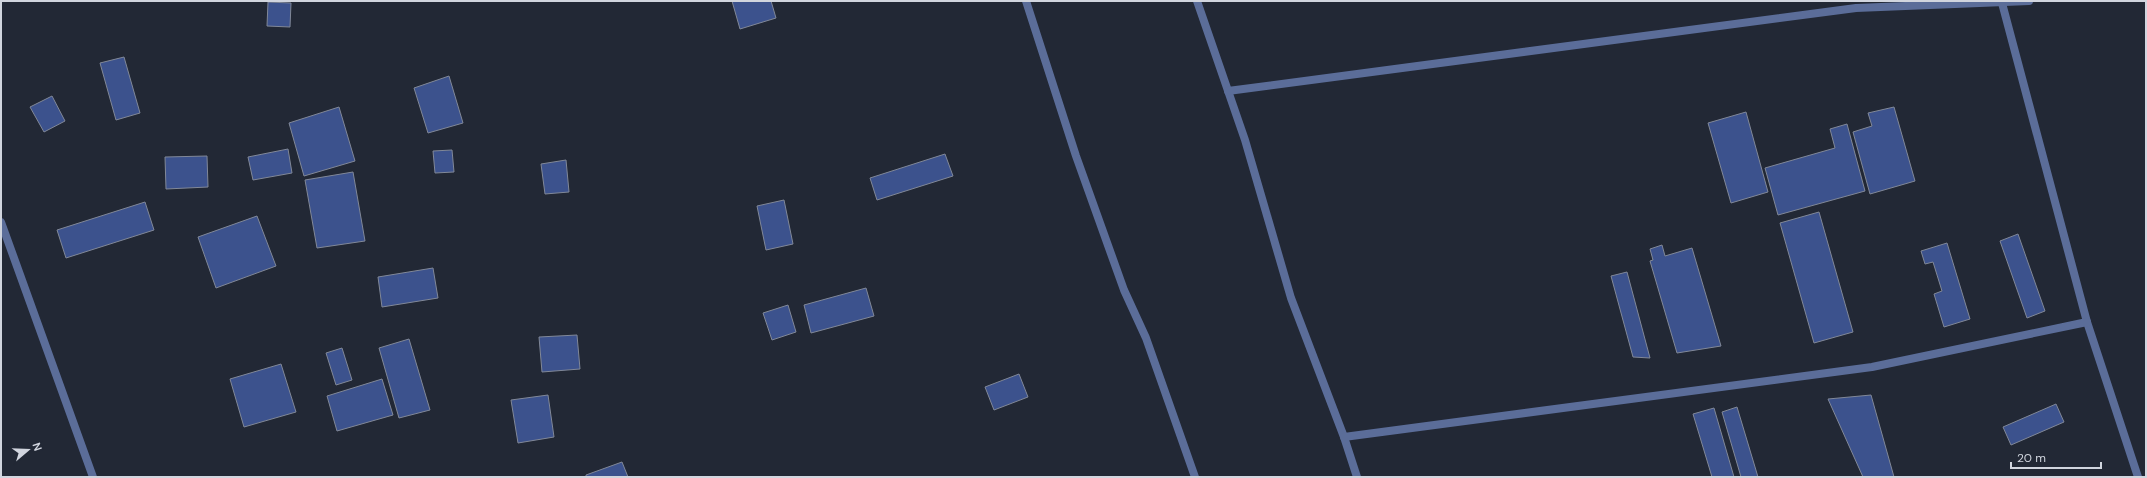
<svg xmlns="http://www.w3.org/2000/svg" width="2147" height="478" font-family="'DM Sans',sans-serif">
  <style>
    .building { fill: #3c528d; stroke: #818898 }
    .lines { fill: none; stroke-linecap: round; stroke-linejoin: round }
    .street { stroke: #5b6d99; stroke-width: 8 }
  </style>
  <rect width="100%" height="100%" fill="#222835"/>
  <g class="building">
    <polygon points="732,1 771,1 776,18 740,29"/>
    <polygon points="268,2 291,3 290,27 267,26"/>
    <polygon points="124,57 140,113 116,120 100,63"/>
    <polygon points="449,76 463,123 428,133 414,88"/>
    <polygon points="52,96 65,121 44,132 30,107"/>
    <polygon points="339,107 355,161 304,176 289,123"/>
    <polygon points="1894,107 1915,181 1870,194 1853,132 1872,126 1868,113"/>
    <polygon points="1746,112 1768,192 1731,203 1708,123"/>
    <polygon points="1847,124 1865,191 1778,215 1765,168 1835,148 1830,129"/>
    <polygon points="288,149 292,173 253,180 248,157"/>
    <polygon points="452,150 454,172 435,173 433,151"/>
    <polygon points="945,154 953,176 877,200 870,178"/>
    <polygon points="207,156 208,187 166,189 165,157"/>
    <polygon points="566,160 569,192 545,194 541,164"/>
    <polygon points="353,172 365,241 317,248 305,180"/>
    <polygon points="784,200 793,244 766,250 757,206"/>
    <polygon points="145,202 154,230 66,258 57,230"/>
    <polygon points="1819,212 1853,332 1814,343 1780,223"/>
    <polygon points="257,216 276,266 216,288 198,237"/>
    <polygon points="2018,234 2045,311 2027,318 2000,241"/>
    <polygon points="1947,243 1970,319 1944,327 1934,294 1942,291 1933,262 1925,264 1921,251"/>
    <polygon points="1662,245 1665,256 1692,248 1721,346 1677,353 1650,261 1653,260 1650,249"/>
    <polygon points="433,268 438,298 382,307 378,277"/>
    <polygon points="1627,272 1650,358 1633,357 1611,276"/>
    <polygon points="866,288 874,316 811,333 804,305"/>
    <polygon points="788,305 796,332 772,340 763,313"/>
    <polygon points="577,335 580,369 542,372 539,337"/>
    <polygon points="409,339 430,410 399,418 379,348"/>
    <polygon points="342,348 352,380 336,385 326,353"/>
    <polygon points="281,364 296,412 244,427 230,379"/>
    <polygon points="1019,374 1028,397 994,410 985,387"/>
    <polygon points="382,379 393,415 337,431 327,396"/>
    <polygon points="548,395 554,437 518,443 511,400"/>
    <polygon points="1871,395 1894,477 1863,477 1828,399"/>
    <polygon points="2056,404 2064,422 2011,445 2003,427"/>
    <polygon points="1737,407 1758,477 1741,477 1722,412"/>
    <polygon points="1714,408 1734,477 1712,477 1693,414"/>
    <polygon points="622,462 628,477 586,477 586,475"/>
  </g>
  <g class="lines">
    <g class="street">
      <polyline points="1026,1 1076,156 1124,290 1146,338 1195,477"/>
      <polyline points="1197,1 1245,140 1291,298 1344,437 1357,477"/>
      <polyline points="2002,3 2087,322 2138,477"/>
      <polyline points="1228,91 1856,8 2029,1"/>
      <polyline points="1,222 93,477"/>
      <polyline points="1344,437 1872,367 2087,322"/>
    </g>
  </g>
  <rect width="2147" height="478" fill="none" stroke="#d1d5de" stroke-width="4"/>
  <g transform="translate(28 450) rotate(71)" stroke="#222835" stroke-width="3" paint-order="stroke">
  <path d="M0-3L7 15L0 10L-7 15Z" fill="#d1d5de"/>
  <text y="-6" font-size="11" font-weight="bold" text-anchor="middle" fill="#d1d5de">N</text>
  </g>
  <path d="M2011 462v6h90v-6" fill="none" stroke="#d1d5de" stroke-width="2"/>
  <text x="2017" y="462" font-size="12" fill="#d1d5de" stroke="#222835" stroke-width="3" paint-order="stroke">20 m</text>
</svg>
